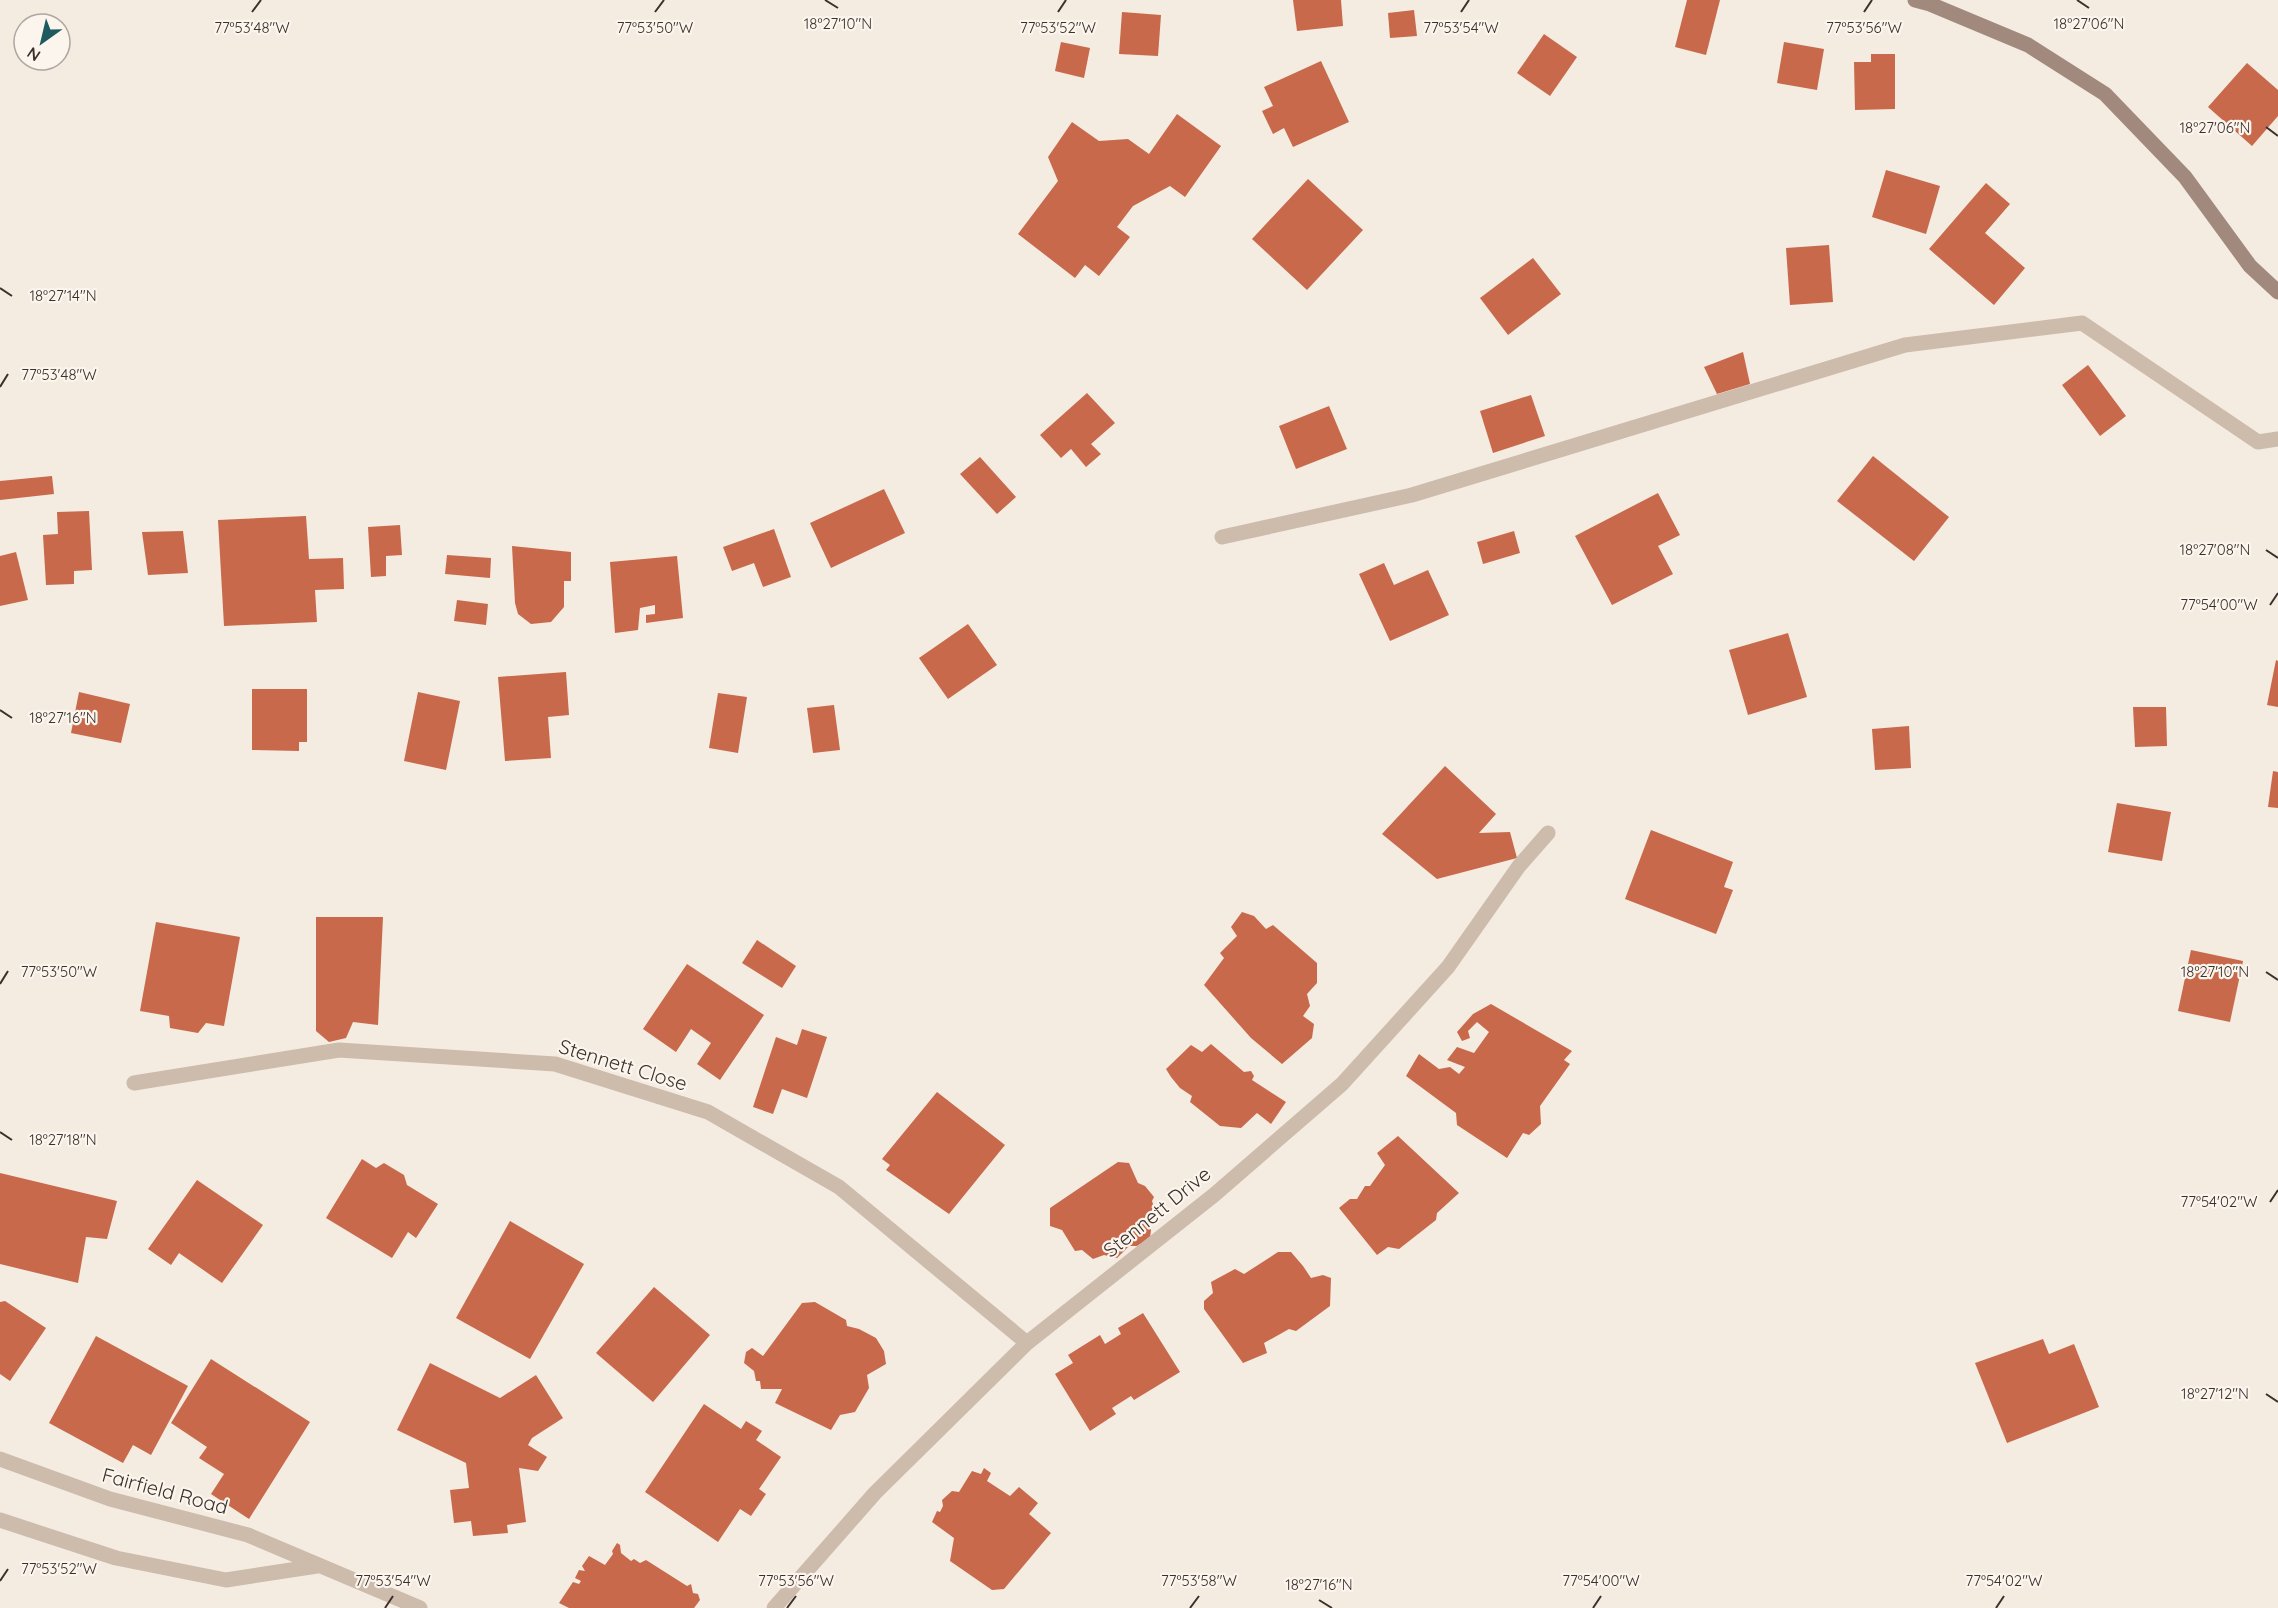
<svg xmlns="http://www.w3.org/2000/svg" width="2278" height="1608" font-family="Quicksand,sans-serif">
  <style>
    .building { fill: #c8694b }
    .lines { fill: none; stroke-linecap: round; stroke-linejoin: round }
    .street { stroke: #cdbbac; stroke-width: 15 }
    .secondary { stroke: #a18a7d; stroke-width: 15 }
    .ticks { fill: none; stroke: #3b302b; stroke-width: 2 }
    .labels { text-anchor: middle; stroke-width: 4.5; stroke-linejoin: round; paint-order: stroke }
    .street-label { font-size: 20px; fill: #3b302b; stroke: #fbf5ee }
    .ticks-label { font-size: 15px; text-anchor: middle; fill: #3b302b; stroke: #fbf5ee; stroke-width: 4.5; stroke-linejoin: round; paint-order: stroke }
  </style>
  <rect width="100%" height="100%" fill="#f4ebe1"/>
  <g class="building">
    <polygon points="1293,0 1341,0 1343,26 1297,31"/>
    <polygon points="1687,0 1720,0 1706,55 1675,47"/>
    <polygon points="1414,10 1417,36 1390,38 1388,13"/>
    <polygon points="1122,12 1161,15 1158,56 1119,54"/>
    <polygon points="1544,34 1577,57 1550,96 1517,73"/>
    <polygon points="1061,42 1090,48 1084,78 1055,71"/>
    <polygon points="1784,42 1824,49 1817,90 1777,83"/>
    <polygon points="1871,54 1895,54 1895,109 1855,110 1854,62 1871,62"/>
    <polygon points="1321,61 1349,122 1293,147 1284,128 1273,134 1262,111 1273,106 1264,87"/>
    <polygon points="2247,63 2278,90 2278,116 2252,146 2208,107"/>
    <polygon points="1177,114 1221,146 1185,197 1170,186 1133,206 1117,227 1130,237 1099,276 1085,265 1075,278 1018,234 1058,181 1048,157 1072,122 1099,141 1128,139 1149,154"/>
    <polygon points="1886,170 1940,186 1926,234 1872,217"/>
    <polygon points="1308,179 1363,230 1307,290 1252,239"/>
    <polygon points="1986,183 2010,204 1985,233 2025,268 1994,305 1929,249"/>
    <polygon points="1829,245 1833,302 1790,305 1786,248"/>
    <polygon points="1533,258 1561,294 1508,335 1480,298"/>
    <polygon points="1743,352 1750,384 1717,394 1704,367"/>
    <polygon points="2088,365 2126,416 2100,436 2062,385"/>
    <polygon points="1087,393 1115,423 1091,444 1101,454 1086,467 1071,449 1061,458 1040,435"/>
    <polygon points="1531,395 1545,436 1493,453 1480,411"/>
    <polygon points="1329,406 1347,449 1296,469 1279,426"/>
    <polygon points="1873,456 1949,517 1914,561 1837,501"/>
    <polygon points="980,457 1016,497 997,514 960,474"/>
    <polygon points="52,476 54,494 0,500 0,481"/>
    <polygon points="884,489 905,533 831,568 810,523"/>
    <polygon points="1658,493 1680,535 1658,546 1673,574 1612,605 1575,536"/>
    <polygon points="89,511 92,570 74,571 74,584 46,585 43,535 58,534 57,512"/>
    <polygon points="306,516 309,559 343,558 344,589 315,590 317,622 224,626 218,520"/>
    <polygon points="400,525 402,555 386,556 386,576 371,577 368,527"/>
    <polygon points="774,529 791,577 763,587 754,563 732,571 723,547"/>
    <polygon points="183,531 188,573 148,575 142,532"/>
    <polygon points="1514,531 1520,553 1483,564 1477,542"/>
    <polygon points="512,546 571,552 571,581 564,581 564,607 551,622 531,624 518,614 515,603"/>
    <polygon points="16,552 28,600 0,606 0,556"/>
    <polygon points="447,555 491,558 490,578 445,574"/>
    <polygon points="677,556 683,618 646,623 646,615 655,614 655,605 640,608 638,630 615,633 610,562"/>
    <polygon points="1384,563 1394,585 1428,570 1449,615 1390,641 1359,574"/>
    <polygon points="457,600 488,604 486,625 454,621"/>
    <polygon points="968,624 997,665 948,699 919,658"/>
    <polygon points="1788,633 1807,697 1748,715 1729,650"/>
    <polygon points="2276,660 2278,661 2278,707 2267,705"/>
    <polygon points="566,672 569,715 548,717 551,758 505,761 498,677"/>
    <polygon points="252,689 307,689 307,742 299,742 299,751 252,750"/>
    <polygon points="79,692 130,704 121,743 71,733"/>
    <polygon points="418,692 460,701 446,770 404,761"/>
    <polygon points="718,693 747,697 738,753 709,748"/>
    <polygon points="834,705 840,750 813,753 807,708"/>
    <polygon points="2133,707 2166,707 2167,746 2135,747"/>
    <polygon points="1909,726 1911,768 1875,770 1872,729"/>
    <polygon points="1445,766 1496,814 1479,833 1510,832 1517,858 1437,879 1382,834"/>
    <polygon points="2273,771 2278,772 2278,808 2268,807"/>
    <polygon points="2117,803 2171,812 2162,861 2108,852"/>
    <polygon points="1651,830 1733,862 1724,887 1733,890 1716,934 1625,899"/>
    <polygon points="1242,912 1254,916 1266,929 1273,925 1317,963 1317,983 1307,994 1310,1006 1303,1016 1314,1024 1312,1038 1282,1064 1251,1038 1204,985 1224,958 1220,953 1237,936 1231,927"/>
    <polygon points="316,917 383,917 378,1025 353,1022 346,1038 329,1042 316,1031"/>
    <polygon points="156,922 240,937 224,1026 206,1023 198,1033 170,1028 169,1016 140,1011"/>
    <polygon points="757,940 796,966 782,988 742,963"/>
    <polygon points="2191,950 2243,961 2230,1022 2178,1011"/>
    <polygon points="687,964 764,1015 720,1080 697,1064 711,1043 691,1029 676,1052 643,1029"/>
    <polygon points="1491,1004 1572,1051 1564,1060 1570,1064 1540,1106 1541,1124 1529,1135 1523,1133 1507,1158 1457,1125 1456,1113 1406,1076 1419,1054 1439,1069 1450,1067 1459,1074 1465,1067 1447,1060 1457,1047 1474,1053 1489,1032 1477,1022 1468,1031 1470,1038 1462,1041 1457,1032 1473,1014"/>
    <polygon points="802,1029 827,1037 807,1098 782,1089 773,1114 753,1107 776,1037 797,1045"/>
    <polygon points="1211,1044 1244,1072 1251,1071 1254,1076 1252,1080 1286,1102 1271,1124 1257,1113 1241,1128 1220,1126 1190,1102 1192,1096 1180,1088 1171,1077 1166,1069 1191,1045 1202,1052"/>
    <polygon points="937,1092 1005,1145 949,1214 886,1170 890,1165 882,1159"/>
    <polygon points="1398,1136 1459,1193 1437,1213 1436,1220 1399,1249 1388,1247 1377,1255 1339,1208 1350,1199 1357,1199 1365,1186 1370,1186 1385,1165 1377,1153"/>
    <polygon points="362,1159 376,1168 384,1163 404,1175 407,1185 438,1204 416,1238 408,1232 392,1258 326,1218"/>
    <polygon points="1118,1162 1129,1163 1138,1183 1145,1186 1154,1197 1152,1201 1156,1213 1137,1221 1142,1220 1148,1224 1151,1230 1150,1238 1137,1246 1129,1246 1117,1258 1104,1255 1093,1259 1082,1250 1075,1251 1062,1230 1050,1226 1050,1208"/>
    <polygon points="0,1173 117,1201 107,1239 86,1237 78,1283 0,1264"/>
    <polygon points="197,1180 263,1225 222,1283 179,1253 171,1265 148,1249"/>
    <polygon points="510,1221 584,1264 530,1359 456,1318"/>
    <polygon points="1278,1252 1291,1252 1303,1266 1311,1278 1323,1275 1331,1278 1330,1306 1296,1331 1289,1329 1264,1343 1267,1353 1243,1363 1204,1309 1204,1301 1213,1293 1211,1282 1235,1269 1244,1274"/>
    <polygon points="654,1287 710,1335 653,1402 596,1353"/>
    <polygon points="5,1301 46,1328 10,1381 0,1374 0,1302"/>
    <polygon points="815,1302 846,1320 847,1326 859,1329 876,1338 884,1351 886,1364 867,1375 869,1388 855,1412 840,1415 831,1430 775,1403 782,1389 761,1389 760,1381 756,1381 754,1371 744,1363 746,1352 752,1348 763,1356 802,1303"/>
    <polygon points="1143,1313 1180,1372 1134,1400 1131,1396 1112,1408 1116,1414 1090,1431 1055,1374 1073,1363 1068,1355 1100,1335 1105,1344 1121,1334 1118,1328"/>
    <polygon points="96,1336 188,1386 151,1455 133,1445 123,1463 49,1423"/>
    <polygon points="2043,1339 2049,1354 2074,1344 2099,1407 2007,1443 1975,1363"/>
    <polygon points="211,1359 310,1422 249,1519 211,1494 224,1474 199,1458 207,1447 171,1423"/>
    <polygon points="430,1363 500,1398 536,1375 563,1418 532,1438 528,1445 547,1457 538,1471 519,1468 526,1522 507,1525 508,1533 473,1536 471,1521 454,1523 450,1490 469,1488 466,1463 397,1430"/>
    <polygon points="704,1404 741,1429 746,1421 762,1431 756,1440 781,1457 759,1489 766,1494 751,1516 740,1509 718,1542 645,1492"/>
    <polygon points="984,1468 991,1473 987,1481 1010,1496 1019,1487 1038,1503 1029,1514 1051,1533 1004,1589 992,1590 950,1561 954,1538 932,1522 937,1511 940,1512 943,1506 942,1500 952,1491 959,1492 972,1471 981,1474"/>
    <polygon points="617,1543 620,1545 621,1553 631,1561 634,1559 640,1563 646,1560 687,1586 691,1584 693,1593 698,1594 700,1600 694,1608 569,1608 559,1603 573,1582 579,1584 581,1581 575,1578 579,1570 585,1571 582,1566 589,1556 605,1565 613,1554 612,1551"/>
  </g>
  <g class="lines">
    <g class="street">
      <polyline points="1222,537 1412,495 1905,345 2082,323 2258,442 2278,439"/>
      <polyline points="134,1083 339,1050 555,1064 708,1112 839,1187 1027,1343"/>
      <polyline points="0,1459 110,1499 248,1535 420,1608"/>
      <polyline points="0,1520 116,1558 226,1580 317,1566"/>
      <polyline points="774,1608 875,1493 1027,1343 1214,1195 1342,1084 1448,967 1519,866 1548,833"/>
    </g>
    <polyline class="secondary" points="1915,0 1930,4 2028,45 2105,94 2185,177 2250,266 2278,292"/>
  </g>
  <path class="ticks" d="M825 0 838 8M2077 0 2089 8M252 12 261 0M655 12 664 0M1058 12 1066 0M1461 12 1469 0M1864 12 1872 0M2266 127 2278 136M0 288 12 296M0 387 8 374M2266 550 2278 558M2270 605 2278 593M0 710 12 718M2266 972 2278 980M0 984 8 971M0 1132 12 1140M2270 1202 2278 1190M2266 1394 2278 1402M0 1581 8 1569M1319 1600 1332 1608M385 1608 393 1596M787 1608 796 1596M1190 1608 1199 1596M1593 1608 1601 1596M1996 1608 2004 1596"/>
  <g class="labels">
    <g class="street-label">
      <text transform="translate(623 1065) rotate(17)" y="7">Stennett Close</text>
      <text transform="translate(1157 1212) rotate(-39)" y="7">Stennett Drive</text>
      <text transform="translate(165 1491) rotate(15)" y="7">Fairfield Road</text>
    </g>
  </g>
  <g class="ticks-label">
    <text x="838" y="29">18°27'10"N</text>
    <text x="2089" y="29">18°27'06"N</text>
    <text x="252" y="33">77°53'48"W</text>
    <text x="655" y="33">77°53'50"W</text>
    <text x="1058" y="33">77°53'52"W</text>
    <text x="1461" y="33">77°53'54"W</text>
    <text x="1864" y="33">77°53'56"W</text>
    <text x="2215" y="133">18°27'06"N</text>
    <text x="63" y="301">18°27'14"N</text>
    <text x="59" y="380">77°53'48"W</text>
    <text x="2215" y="555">18°27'08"N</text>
    <text x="2219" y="610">77°54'00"W</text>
    <text x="63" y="723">18°27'16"N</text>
    <text x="59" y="977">77°53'50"W</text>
    <text x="2215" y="977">18°27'10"N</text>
    <text x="63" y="1145">18°27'18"N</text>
    <text x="2219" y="1207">77°54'02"W</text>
    <text x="2215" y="1399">18°27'12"N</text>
    <text x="59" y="1574">77°53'52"W</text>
    <text x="393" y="1586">77°53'54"W</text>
    <text x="796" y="1586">77°53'56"W</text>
    <text x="1199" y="1586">77°53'58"W</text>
    <text x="1601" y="1586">77°54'00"W</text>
    <text x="2004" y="1586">77°54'02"W</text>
    <text x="1319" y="1590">18°27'16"N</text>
  </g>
  <g transform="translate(42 42) rotate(214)"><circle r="28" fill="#fbf5ee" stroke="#aea6a0" stroke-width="1.5"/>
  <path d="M0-4.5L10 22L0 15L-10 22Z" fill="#1f5a5e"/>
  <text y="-9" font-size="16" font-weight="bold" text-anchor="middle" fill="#3b302b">N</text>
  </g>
</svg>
